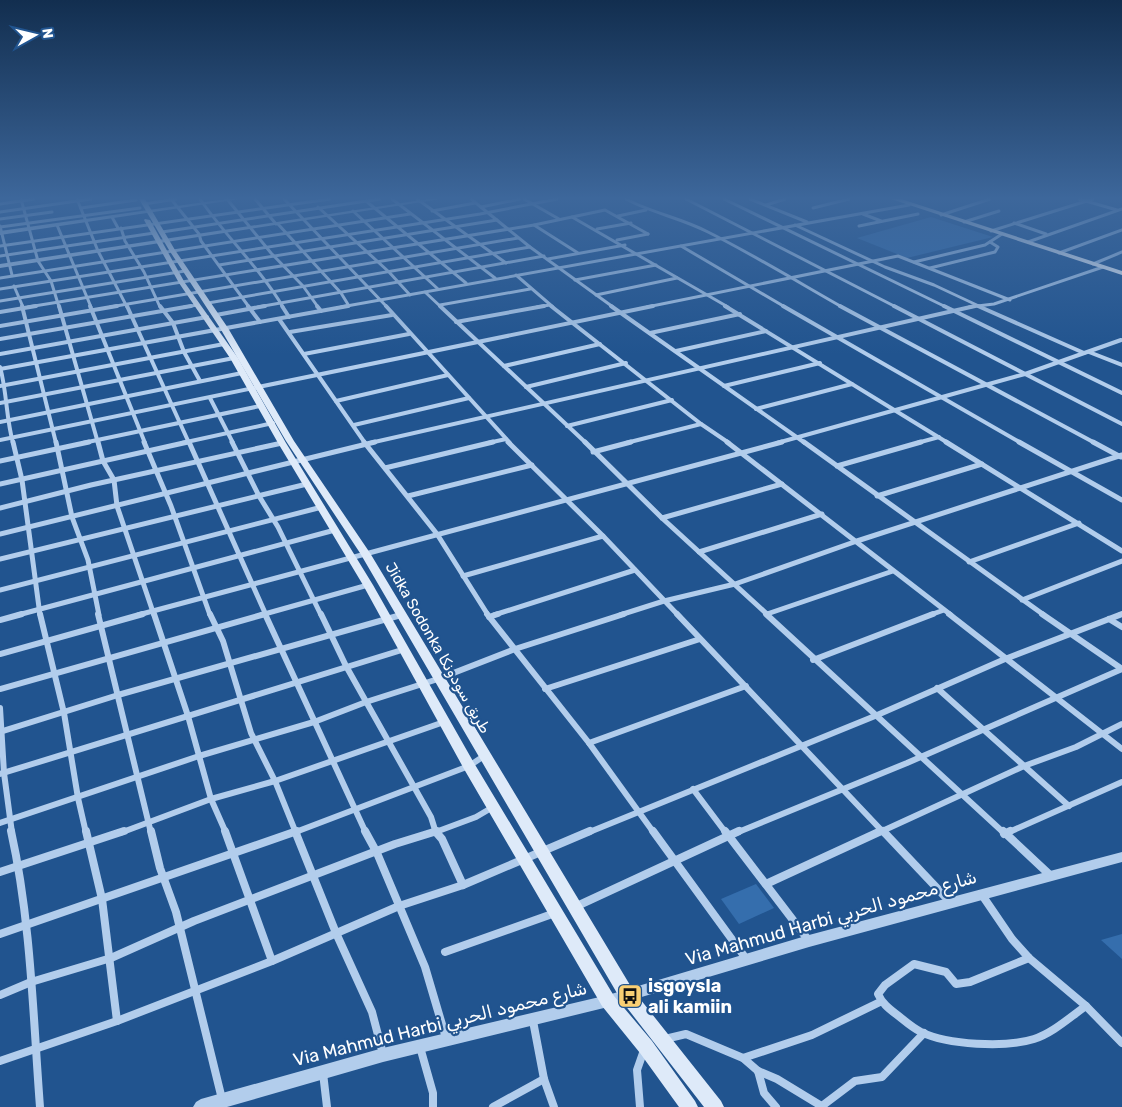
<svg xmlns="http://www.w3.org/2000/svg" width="1122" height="1107" font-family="Rubik,Cairo,sans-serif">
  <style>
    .green { fill: #356ead }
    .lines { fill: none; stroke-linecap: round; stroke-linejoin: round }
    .minor-far4 { stroke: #b2cdec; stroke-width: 3 }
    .minor-far3 { stroke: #b2cdec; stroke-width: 4 }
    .minor-far2 { stroke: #b2cdec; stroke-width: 5 }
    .minor-far1 { stroke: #b2cdec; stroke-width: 6 }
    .minor { stroke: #b2cdec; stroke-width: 8 }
    .tertiary { fill: #b2cdec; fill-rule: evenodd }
    .secondary { fill: #deeaf9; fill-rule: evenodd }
    .primary { fill: #f7faff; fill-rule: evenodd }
    .labels { text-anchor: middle; stroke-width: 4.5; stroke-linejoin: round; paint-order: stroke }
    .street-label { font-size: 15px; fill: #fff; stroke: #21548f }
    .near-street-label { font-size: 18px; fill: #fff; stroke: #21548f }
    .near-poi-label { font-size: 18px; font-weight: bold; fill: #fff; stroke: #21548f; text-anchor: start }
  </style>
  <rect width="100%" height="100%" fill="#21548f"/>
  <g class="green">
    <polygon points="931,217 993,237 907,258 857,238"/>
    <polygon points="756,884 774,908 739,924 721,899"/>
    <polygon points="1122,934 1122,959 1101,940"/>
  </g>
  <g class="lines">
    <g class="minor-far4">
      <polyline points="21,199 38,261 51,281 59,307"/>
      <polyline points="77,199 98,251 127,307"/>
      <polyline points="171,199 199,234 201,241 249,307"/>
      <path d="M200 199C226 237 260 268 283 307"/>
      <polyline points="227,199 271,253 303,286 318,307"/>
      <polyline points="255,199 276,224"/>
      <polyline points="284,199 387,307"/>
      <polyline points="392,199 495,278"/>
      <polyline points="417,199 506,263"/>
      <polyline points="471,199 530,247 613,307"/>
      <polyline points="524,199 559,219"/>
      <path d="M626 199C652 213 681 218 708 232 754 255 798 282 842 307"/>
      <polyline points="686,199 896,307"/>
      <polyline points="724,199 946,307"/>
      <polyline points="750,199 807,222"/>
      <polyline points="1079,199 1117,210"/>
      <polyline points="366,201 466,283"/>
      <polyline points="0,204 34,199"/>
      <polyline points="144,204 176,199"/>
      <polyline points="766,205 785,199"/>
      <polyline points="318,207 389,272 410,295"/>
      <polyline points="481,207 520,199"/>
      <polyline points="81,208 136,200"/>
      <polyline points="813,208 849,199"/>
      <polyline points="353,211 438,289"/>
      <polyline points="432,211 475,203"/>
      <polyline points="0,212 91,199"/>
      <polyline points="863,214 881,221"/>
      <polyline points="941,215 990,199"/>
      <polyline points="618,216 646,210"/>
      <polyline points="112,217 118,228"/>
      <polyline points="572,217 728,307"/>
      <polyline points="0,219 52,212"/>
      <polyline points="964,222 999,211"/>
      <polyline points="1014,223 1046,234"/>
      <polyline points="278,224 341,293 349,306"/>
      <polyline points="57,225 91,307"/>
      <polyline points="534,225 578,253"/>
      <polyline points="795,225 885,267 934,285 981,307"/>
      <polyline points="0,226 12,275"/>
      <polyline points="859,226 918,214"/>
      <polyline points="0,227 140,208"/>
      <polyline points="121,228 125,241 144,272 160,307"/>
      <polyline points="597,229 631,223"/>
      <polyline points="991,231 1093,199"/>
      <polyline points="162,232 380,199"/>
      <polyline points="617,240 648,234"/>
      <polyline points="1028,242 1122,209"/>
      <polyline points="0,246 330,199"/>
      <polyline points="681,246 785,307"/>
      <polyline points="1059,253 1122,230"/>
      <polyline points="0,256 154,233"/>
      <polyline points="548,259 625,245"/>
      <polyline points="914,262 985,245 1002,234"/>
      <polyline points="1093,264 1122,252"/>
      <polyline points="219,265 497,220"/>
      <polyline points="930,268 995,252 998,247 990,242"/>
      <polyline points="516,275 553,307"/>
      <polyline points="0,278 410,214"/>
      <polyline points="575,280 656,265"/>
      <polyline points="14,286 23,307"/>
      <polyline points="0,289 480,214 557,199"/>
      <polyline points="425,292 441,307"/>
      <polyline points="596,295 677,278"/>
      <polyline points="0,301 185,271"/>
      <polyline points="208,303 530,247"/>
      <polyline points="440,305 530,289"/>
      <polyline points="28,307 534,225 605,210 648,234"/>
      <polyline points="110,307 518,238"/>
      <polyline points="184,307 198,305"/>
      <polyline points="258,307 544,256"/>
      <polyline points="341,307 909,205"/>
      <polyline points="537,307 550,305"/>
      <polyline points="647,307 898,256 1010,300"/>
      <polyline points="969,307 994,304 1103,267"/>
    </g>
    <g class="minor-far3">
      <polyline points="22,306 56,443"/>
      <polyline points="59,306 98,443"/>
      <polyline points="90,306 145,443"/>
      <polyline points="127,306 189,443"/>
      <polyline points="160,306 173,323 184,352 200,381"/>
      <polyline points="248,306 260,322"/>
      <polyline points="282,306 289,317"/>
      <polyline points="317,306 321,311"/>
      <polyline points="386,306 510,443"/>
      <polyline points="440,306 586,443"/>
      <polyline points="551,306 701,424 729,443"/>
      <polyline points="611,306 805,443"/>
      <polyline points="725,306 948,443"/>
      <polyline points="783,306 1021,443"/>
      <polyline points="840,306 1095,443"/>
      <polyline points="894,306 1122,424"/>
      <polyline points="944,306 1122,393"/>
      <polyline points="978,306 1084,353"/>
      <polyline points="0,312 36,306"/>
      <polyline points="216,315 265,306"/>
      <polyline points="279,319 365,443"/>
      <polyline points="456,322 544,306"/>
      <polyline points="0,326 117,306"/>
      <polyline points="290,332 392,315"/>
      <polyline points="650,333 740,314"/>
      <polyline points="0,339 191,306"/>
      <polyline points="676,351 766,331"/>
      <polyline points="1089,352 1122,365"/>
      <polyline points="0,354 207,317"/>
      <polyline points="304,354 409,334"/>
      <polyline points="504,366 600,344"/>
      <path d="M0 367C7 392 6 418 13 443"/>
      <polyline points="0,369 348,306"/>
      <polyline points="0,386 224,344"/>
      <polyline points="724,386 820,363"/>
      <polyline points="526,387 626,363"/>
      <polyline points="210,398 233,443"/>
      <polyline points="336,401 448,375"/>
      <polyline points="0,403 234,358"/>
      <polyline points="756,409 852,384"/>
      <polyline points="0,422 242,373"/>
      <polyline points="354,425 469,398"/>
      <polyline points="567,426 672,400"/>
      <polyline points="0,440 653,306"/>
      <polyline points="83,443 260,406"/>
      <polyline points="182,443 273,423"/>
      <polyline points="370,443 975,306"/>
      <polyline points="488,443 506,439"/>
      <polyline points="626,443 701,424"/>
      <polyline points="777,443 1025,374 1121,340"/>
      <polyline points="917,443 939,437"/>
    </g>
    <g class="minor-far2">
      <polyline points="13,442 22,480 40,615"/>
      <polyline points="56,442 72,517 88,560 99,615"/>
      <polyline points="98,442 103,461 114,480 117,506 154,615"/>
      <polyline points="144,442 171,506 210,615"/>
      <polyline points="189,442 266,615"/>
      <polyline points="232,442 259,496 278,527 321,615"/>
      <polyline points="364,442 437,534 488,615"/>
      <polyline points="508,442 603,536 678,615"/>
      <polyline points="585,442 662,518 768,615"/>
      <polyline points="727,442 951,615"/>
      <polyline points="804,442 1044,615"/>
      <polyline points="946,442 1122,551"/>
      <polyline points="1019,442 1122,500"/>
      <polyline points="1093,442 1121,457"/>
      <polyline points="593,452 631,442"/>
      <polyline points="0,461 89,442"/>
      <polyline points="837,466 921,442"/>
      <polyline points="385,468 493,442"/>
      <polyline points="0,484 188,442"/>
      <polyline points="408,496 532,465"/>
      <polyline points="877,496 982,464"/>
      <polyline points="0,508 91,485 282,443"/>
      <polyline points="662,518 782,484"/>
      <polyline points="0,534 375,442"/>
      <polyline points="699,552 822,514"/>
      <polyline points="0,559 307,484"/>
      <polyline points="969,562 1079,523"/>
      <polyline points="463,576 603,536"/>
      <polyline points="0,590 322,507"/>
      <polyline points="1022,600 1122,561"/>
      <polyline points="767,614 893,571"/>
      <polyline points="18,615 335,530"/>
      <polyline points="138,615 782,442"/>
      <polyline points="261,615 368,585"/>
      <polyline points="494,615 635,570"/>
      <polyline points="620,615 664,601 735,584 857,541 1122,455"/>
      <polyline points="930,615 944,610"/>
      <polyline points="1119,615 1122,614"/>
    </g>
    <g class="minor-far1">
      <polyline points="40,614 64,713 78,798 86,833"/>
      <polyline points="98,614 151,833"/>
      <polyline points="154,614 188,716 211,799 226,833"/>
      <polyline points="210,614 223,641 251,733 275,781 296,833"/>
      <polyline points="265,614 366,833"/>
      <polyline points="321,614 346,666 431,817 436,833"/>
      <polyline points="487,614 589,743 654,833"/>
      <polyline points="677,614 884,833"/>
      <polyline points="766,614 1004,833"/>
      <polyline points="949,614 1122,749"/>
      <polyline points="1042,614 1122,669"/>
      <polyline points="489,617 498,614"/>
      <polyline points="1109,619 1122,627"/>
      <polyline points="0,620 22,614"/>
      <polyline points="0,654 143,614"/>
      <polyline points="813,660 933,614"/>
      <polyline points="937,688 1069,806"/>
      <polyline points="0,689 265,614"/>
      <polyline points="545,689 700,639"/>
      <polyline points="0,708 4,773 12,833"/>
      <polyline points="0,732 118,695 401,615"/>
      <polyline points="589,743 746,686"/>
      <polyline points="0,774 405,649"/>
      <polyline points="693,789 726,833"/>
      <polyline points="0,823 199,756 314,722 366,702 438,679 515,649 624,614"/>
      <polyline points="120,833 211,799 275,781 444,722"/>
      <polyline points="293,833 469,766 484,756"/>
      <polyline points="433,833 476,817 493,807"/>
      <polyline points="587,833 875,716 1005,659 1122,614"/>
      <polyline points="736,833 907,763 1122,669"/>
      <polyline points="878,833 1024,766 1076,747 1122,724"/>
      <polyline points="1007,833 1122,782"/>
    </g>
    <g class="minor">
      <path d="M11 831C31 921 33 1016 40 1107"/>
      <polyline points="86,831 102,899 117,1021"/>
      <polyline points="151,831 160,868 176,912 222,1099"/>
      <polyline points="225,831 272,961"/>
      <polyline points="295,831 336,933 372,1012 383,1054"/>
      <polyline points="365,831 377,853 425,967 446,1038"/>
      <polyline points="435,831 442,839 463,885"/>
      <polyline points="653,831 747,960"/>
      <polyline points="725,831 809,941"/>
      <polyline points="883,831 951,903"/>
      <polyline points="1003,831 1051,876"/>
      <polyline points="1004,834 1010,831"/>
      <polyline points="0,872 124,831"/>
      <polyline points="766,884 881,831"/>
      <polyline points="982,895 1012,939 1029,958 1086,1006 1122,1043"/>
      <polyline points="577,906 739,831"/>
      <polyline points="0,934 297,831"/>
      <polyline points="445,952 555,913"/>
      <path d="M1029 958 970 982 956 984 946 972 914 964 885 985 878 994C882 1003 888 1008 896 1014 904 1020 911 1027 921 1032 948 1045 1005 1048 1034 1039 1053 1033 1070 1017 1086 1006"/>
      <polyline points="0,995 31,982 111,958 194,921 395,844 437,831"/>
      <polyline points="533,1021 544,1079 554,1107"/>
      <polyline points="665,1039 686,1034 743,1058 758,1071 764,1093 776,1107"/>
      <polyline points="420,1047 433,1093 433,1107"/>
      <polyline points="743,1058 812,1035 880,1002"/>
      <polyline points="0,1061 117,1021 272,961 399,906 463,885 590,831"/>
      <polyline points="758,1071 777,1079 823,1107"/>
      <polyline points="323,1073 327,1107"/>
      <polyline points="822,1106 855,1081 882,1077 924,1033"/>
      <polyline points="493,1107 544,1079"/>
      <polyline points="640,1107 637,1070 644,1050"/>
    </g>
    <g class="tertiary">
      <polygon points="226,199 240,199 0,235 0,231"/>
      <polygon points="428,199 441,199 0,268 0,264"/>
      <polygon points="1122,852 1122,862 809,947 608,1007 383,1062 227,1107 193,1107 196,1102 201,1099 383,1048 608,995 809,935"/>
    </g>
    <g class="secondary">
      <polygon points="139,199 145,199 175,250 228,328 294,441 370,553 633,990 721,1101 724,1107 704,1107 621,1000 360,553 286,441 220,328 169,250"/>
      <polygon points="145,219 150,220 185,283 238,358 286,443 373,585 474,763 614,996 652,1041 695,1101 698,1107 679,1107 640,1053 602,1006 464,769 363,585 278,443 230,358 179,283 144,220"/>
    </g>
    <polygon class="primary" points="891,199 901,199 1122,271 1122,275"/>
  </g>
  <linearGradient id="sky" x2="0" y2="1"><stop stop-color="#122e4f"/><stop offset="0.56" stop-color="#3d679b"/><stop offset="1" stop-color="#3d679b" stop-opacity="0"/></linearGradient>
  <rect width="1122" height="354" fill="url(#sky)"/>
  <defs>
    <symbol id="bus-square" viewBox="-11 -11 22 22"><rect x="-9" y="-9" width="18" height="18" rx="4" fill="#f9cf73" stroke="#21548f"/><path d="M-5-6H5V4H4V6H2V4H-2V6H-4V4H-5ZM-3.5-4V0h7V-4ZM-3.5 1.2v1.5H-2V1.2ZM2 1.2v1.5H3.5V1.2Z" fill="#111"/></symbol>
  </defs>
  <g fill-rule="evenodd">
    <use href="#bus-square" x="616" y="982" width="28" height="28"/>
  </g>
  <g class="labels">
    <g class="street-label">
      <text transform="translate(438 648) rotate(60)" y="5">Jidka Sodonka طريق سودونكا</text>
    </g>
    <g class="near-street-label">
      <text transform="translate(831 918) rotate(-16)" y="6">Via Mahmud Harbi شارع محمود الحربي</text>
      <text transform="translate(440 1024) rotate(-14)" y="6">Via Mahmud Harbi شارع محمود الحربي</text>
    </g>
    <g class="near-poi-label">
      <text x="648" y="992">isgoysla<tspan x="648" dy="21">ali kamiin</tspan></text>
    </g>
  </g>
  <g transform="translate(35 35) rotate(82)" stroke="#21548f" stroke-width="4" paint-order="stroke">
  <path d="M0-4L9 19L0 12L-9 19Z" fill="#ffffff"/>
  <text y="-8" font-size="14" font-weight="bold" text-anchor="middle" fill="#ffffff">N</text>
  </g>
</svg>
